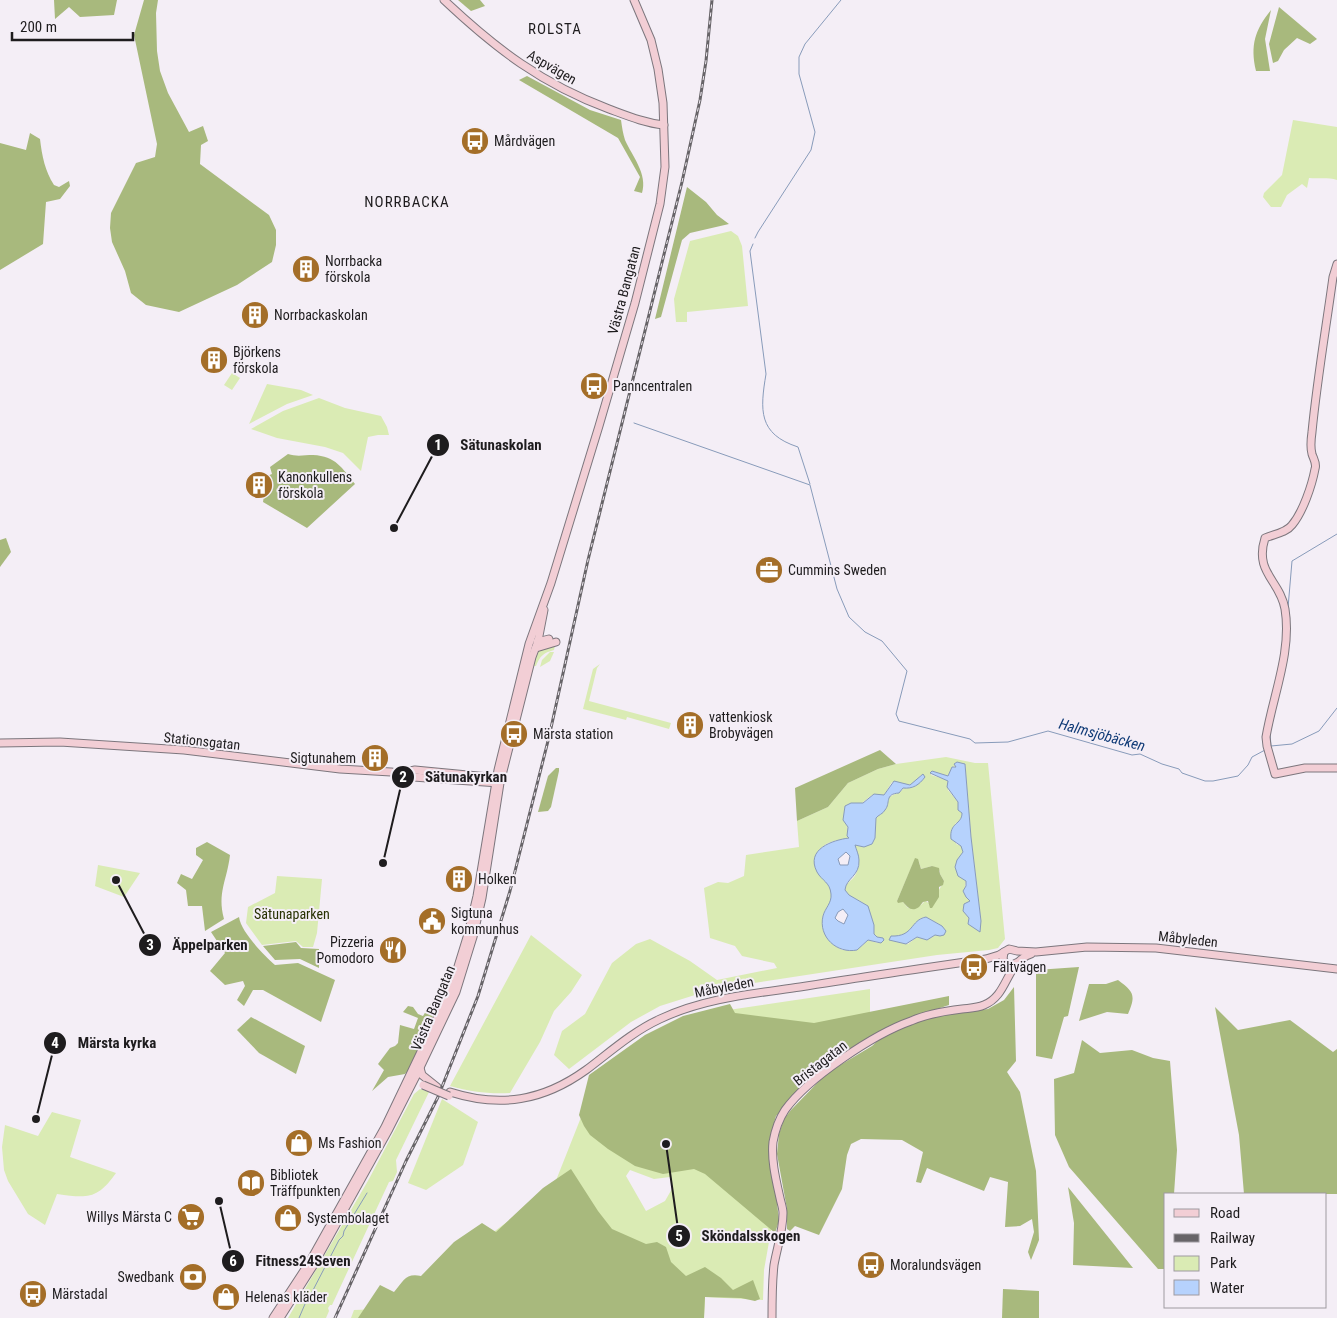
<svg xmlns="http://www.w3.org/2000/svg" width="1337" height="1318" font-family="'Roboto Condensed',sans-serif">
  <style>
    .green { fill: #daebb4; fill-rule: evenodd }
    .forest { fill: #a8b97d }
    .water { fill: #b6d2fd; stroke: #889bba; fill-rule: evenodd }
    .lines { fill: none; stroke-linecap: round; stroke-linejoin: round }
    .stream { stroke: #889bba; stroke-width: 1 }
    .secondary-casing { stroke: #7c767d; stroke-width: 9 }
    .secondary { stroke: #f2ced5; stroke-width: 7 }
    .rail-casing { stroke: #676468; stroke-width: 3 }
    .rail { stroke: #f4eef6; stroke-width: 1; stroke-dasharray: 4; stroke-linecap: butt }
    .secondary-bridge-casing { stroke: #7c767d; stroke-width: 9; stroke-linecap: butt }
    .secondary-bridge { stroke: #f2ced5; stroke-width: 7 }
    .labels { text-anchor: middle; stroke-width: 4; stroke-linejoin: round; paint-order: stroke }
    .street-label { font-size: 14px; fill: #1e1c1e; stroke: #f4eef6 }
    .poi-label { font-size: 14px; fill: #1e1c1e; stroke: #f4eef6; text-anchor: start }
    .park-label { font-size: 14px; fill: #273102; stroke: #f4eef6 }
    .neighbourhood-label { font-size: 15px; letter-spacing: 1px; fill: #1e1c1e; stroke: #f4eef6 }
    .water-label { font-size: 15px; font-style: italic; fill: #103b77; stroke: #f4eef6 }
    .leader { fill: none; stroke: #1e1c1e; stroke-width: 2 }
    .callout-dot { fill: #1e1c1e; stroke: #f4eef6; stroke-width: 2 }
    .mark-label { font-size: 15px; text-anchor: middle; font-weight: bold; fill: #fff }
    .callout-label { font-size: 15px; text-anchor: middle; font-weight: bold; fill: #1e1c1e; stroke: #f4eef6; stroke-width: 4; stroke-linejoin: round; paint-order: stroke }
  </style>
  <rect width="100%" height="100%" fill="#f4eef6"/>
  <g class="green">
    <path d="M1293 120 1337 127V180C1328 177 1318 179 1309 178L1307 188 1302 184 1287 195 1281 207H1271L1263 197 1264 193 1282 175Z"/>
    <polygon points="731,231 738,236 742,246 748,306 687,312 687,322 676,322 674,299 690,241"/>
    <polygon points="232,373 240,378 232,390 224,385"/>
    <polygon points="267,384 301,390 313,395 287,404 249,424"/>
    <polygon points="319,398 345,408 381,416 387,427 389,435 378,435 368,437 361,471 343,453 325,447 277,438 251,429 283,411"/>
    <path d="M550 646H555L554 650C543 653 540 656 536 666H532L539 650Z"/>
    <polygon points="550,652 554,652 550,661 540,667 542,660"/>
    <polygon points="600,664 597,668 589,701 671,723 669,729 627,717 626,720 583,709 593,669"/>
    <path d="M946 757 975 763H988L1005 939 998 948 989 950 937 955 714 989 660 1006 631 1022 569 1069 554 1055 562 1031 585 1014 612 963 636 944 650 939 690 961 717 980 777 968 774 963 742 956 735 946 710 938 704 888 718 882 728 883 744 876 746 855 799 847 797 821 828 807 848 783 878 769 896 764ZM965 764 971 837 981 921 968 924 969 918 967 915 970 901 964 893 966 881 965 879 960 877C956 866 958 862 963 852L962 846 956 844 955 824 961 819 962 813 958 808V802L948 790V780L931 775 932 771 948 776 952 767ZM921 775 923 779C917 785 913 789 904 788L901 791 889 797 887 806 883 812 876 818 875 838 872 844 847 836C850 825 842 817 845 806L862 803 872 795H884L892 782 907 785 913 784ZM839 840C845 841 853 845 856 850 860 858 860 869 854 877 850 882 846 882 845 890 849 899 858 898 864 904 871 910 875 926 873 934L877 937 878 943 868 940 862 946 842 950C829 943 819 932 823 915 826 908 833 902 831 893 829 882 820 871 815 861 817 848 826 842 839 840ZM915 859 919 862 921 869 932 866 940 871V874L944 881 930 906 929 903 925 901 921 905 908 908 903 902 897 901ZM926 917 942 926 937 934 927 940 917 937 908 944 893 941 894 936 899 937 910 931 921 918Z"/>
    <polygon points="98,865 140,873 124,897 95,886"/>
    <polygon points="277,876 322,879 317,933 313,947 303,947 296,941 262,945 246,923 248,907 275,893"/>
    <path d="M531 935 582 975 571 992 554 1011 540 1042 510 1093C489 1094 471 1092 450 1086Z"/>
    <path d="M870 989V1027L826 1054 763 1129 772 1225 764 1270 763 1300 705 1297 704 1318H351L354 1310 381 1309 472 1248 553 1188 595 1082 708 1013ZM630 1170 654 1179 670 1177 673 1187 665 1201 646 1211 626 1176Z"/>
    <polygon points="420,1089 429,1092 396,1160 397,1172 393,1181 389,1182 332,1305 330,1305 328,1308 329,1311 326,1318 288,1318 369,1179 414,1094"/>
    <polygon points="442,1099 478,1122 463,1165 426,1190 408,1183"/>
    <path d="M52 1112 81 1120 70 1157 116 1173C97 1200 87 1198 57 1194L45 1225 28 1214 8 1181 4 1170 2 1147 5 1125 38 1136Z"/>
  </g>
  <g class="forest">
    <polygon points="54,0 117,0 114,15 80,17 69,7 55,19"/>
    <polygon points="144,0 158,0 156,13 157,51 160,71 168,93 189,132 203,126 208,141 201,145 200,164 269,215 276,230 276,245 272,262 237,285 179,312 146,305 131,293 125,271 112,242 110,228 111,213 136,163 155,157 157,144 134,35"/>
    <polygon points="458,0 480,0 485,6 471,11"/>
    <polygon points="1279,7 1317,39 1310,44 1297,38 1284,50 1278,61 1273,63 1269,44"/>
    <path d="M1271 10 1265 39 1270 71H1256C1250 45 1255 30 1271 10Z"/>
    <path d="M527 76 590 110 621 120C622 127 623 134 625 140 632 156 648 174 642 193L634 191 640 177 618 138 519 80Z"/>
    <path d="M30 133 40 139C42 156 45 171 54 185L59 187 69 181 70 186 60 199 46 202 43 244 0 270V143L26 150Z"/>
    <polygon points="687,187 706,202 717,215 729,224 690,233 682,240 661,317 655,319"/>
    <path d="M288 454C297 457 304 455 313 455 336 456 342 468 355 484L307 528 263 502 267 476 272 474 270 467Z"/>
    <polygon points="6,538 11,552 0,567 0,540"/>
    <polygon points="880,750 896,764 878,769 848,783 828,807 797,821 795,788"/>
    <polygon points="556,768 559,768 559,771 551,807 548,811 538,812 548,776"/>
    <path d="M207 842 230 855C227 881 217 892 224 919L205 931 202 906H188L186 890 177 883 181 874 192 879 203 860 196 855V848Z"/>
    <path d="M915 858 918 859 921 869 932 866 939 868 940 874 944 881 943 885 939 887V897L932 908H930L928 901 923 902 919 907C912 912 908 908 903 902L898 903 897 901Z"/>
    <path d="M239 917C241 932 263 954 275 965L298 963 335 980 321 1022 263 990H253L244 1006 237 1000 245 986 243 981 225 985 210 971 225 953 211 932Z"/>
    <polygon points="296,942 301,948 319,949 319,968 300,959 275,960 263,946"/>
    <polygon points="1079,967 1068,1016 1064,1017 1052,1059 1036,1056 1036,970"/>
    <path d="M1118 980C1134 992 1136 995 1128 1014L1107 1012 1079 1021 1089 984H1106Z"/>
    <polygon points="1014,987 1016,1061 1007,1072 1020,1092 1036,1171 1039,1240 1031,1260 1028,1252 1034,1232 1032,1219 1020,1226 1005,1227 1008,1182 990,1177 984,1191 927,1168 921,1183 916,1182 923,1152 902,1140 861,1139 851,1144 847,1155 842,1189 819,1235 795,1226 790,1231 787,1229 787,1209 777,1154 779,1134 784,1119 791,1110 827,1073 872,1046 886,1033 919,1019 988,1009 1004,1000"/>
    <polygon points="439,992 441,998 409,1069 405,1074 388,1077 372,1091 384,1070 378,1064 390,1048 395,1046 398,1043 400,1025 414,1029 418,1018 403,1012 408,1006 413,1007 418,1014 423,1016 434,998 437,998"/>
    <polygon points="949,996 949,1005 916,1016 850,1051 807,1082 776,1116 769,1141 770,1162 775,1184 779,1221 775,1233 705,1174 694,1169 663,1174 635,1166 608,1149 590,1135 584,1126 579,1115 589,1075 645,1035 683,1016 730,1004 735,1013 814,1023"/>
    <polygon points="1215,1007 1238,1030 1290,1020 1333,1052 1337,1049 1337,1194 1244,1194 1239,1135"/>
    <polygon points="251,1017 305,1046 296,1074 259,1053 237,1030"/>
    <polygon points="1082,1040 1100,1053 1132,1050 1153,1058 1170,1061 1177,1150 1174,1194 1166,1194 1166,1269 1158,1269 1069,1167 1055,1135 1054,1079 1074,1073"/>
    <path d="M571 1169 598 1211 612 1229 646 1244 657 1242 666 1247 671 1262 686 1276 705 1267 721 1278 733 1290 753 1280 760 1299 755 1301 741 1298 705 1297 704 1318H358L380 1285 394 1292C404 1281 405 1273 421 1276L454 1242 482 1223 496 1232 543 1188Z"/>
    <polygon points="1068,1187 1133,1268 1073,1265 1074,1223"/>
    <polygon points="1003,1289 1039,1291 1039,1318 1002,1318"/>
  </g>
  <g class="water">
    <path d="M957 762 965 764 971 837 981 921 980 932 968 924 969 918 963 911 964 904 970 901 966 897 963 891 966 886V881L958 876 955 867 957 860 963 852 961 846 951 839C949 822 962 825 962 813L958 810V802L947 787 948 781 930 773 932 771 948 776 952 767H956L954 764Z"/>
    <path d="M923 774 925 777C919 785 913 789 903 788L899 793C884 794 891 803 885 810 883 814 878 815 876 818L875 838 872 844 864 847 855 845C856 849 859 855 859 860 860 876 846 878 845 890L849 895 868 906 874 925V934L877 937 883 938 884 940 881 943 868 940 857 950C837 954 818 937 823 916 825 908 832 903 831 894 830 882 822 881 817 872 805 849 833 840 849 838L847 836 848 827 843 820 845 806 851 803H863L874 794 884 795 894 781 910 785ZM846 852 850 856 848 865H840L838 859ZM843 909 848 915 844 924 838 921 835 918 838 912Z"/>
    <path d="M926 917 942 926 946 931 944 935 940 936 935 935 927 940 917 937 906 944 889 940 891 936C914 937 910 920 926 917Z"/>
  </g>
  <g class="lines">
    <g class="stream">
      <polyline points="755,238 758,232 811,150 815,132 799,74 799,57 805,44 841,0"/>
      <path d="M753 244 750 251 766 374C760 410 758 434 798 447L810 484"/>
      <polyline points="634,423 810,485 837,589 849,617 865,632 882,641 907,671 896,714 899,721 970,739 975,743 1008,742 1048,731 1132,755 1140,754 1162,764 1179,769 1182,773 1205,781 1213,781 1238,776 1248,765 1252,757 1265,750"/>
      <polyline points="1288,608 1292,561 1337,534"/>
      <polyline points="1278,698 1270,733 1271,746 1292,744 1319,731 1337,708"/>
      <polyline points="299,1318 308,1297 311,1294 339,1240 343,1236 344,1231 367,1193"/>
    </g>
    <defs>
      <g id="secondary">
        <path d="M444 0C496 49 542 84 609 109 628 116 645 123 664 125"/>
        <path d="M1337 264 1333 277C1326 328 1317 380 1312 432 1311 439 1310 447 1312 454 1314 460 1317 464 1315 469 1312 485 1303 512 1292 525 1286 533 1274 534 1265 538 1254 573 1280 580 1285 609 1292 652 1273 695 1266 737L1267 746 1275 774 1305 768H1337"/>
        <polyline points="537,642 549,639"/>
        <polyline points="536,648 556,642"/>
        <polyline points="0,743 60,742 184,750 340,769 391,772 413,777 499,783"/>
        <polyline points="401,773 415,770 499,778"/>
        <polyline points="1004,952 1003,959 1006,964 1013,965 1016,963"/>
        <polyline points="420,1068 422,1075 437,1087"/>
        <path d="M450 1092C500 1108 543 1101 586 1070 610 1052 632 1032 660 1019 704 998 752 994 800 987 862 977 924 968 986 959L999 955 1009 949 1017 951 1036 952 1087 947 1156 948 1337 969"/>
        <polyline points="273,1318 309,1263 385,1127 451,989 468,934 477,896 498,770 529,644 551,583 599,426 635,303 660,204 665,167 663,103 658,69 651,40 634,0"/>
        <polyline points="280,1318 313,1266 389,1129 415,1078 456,992 473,937 482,898 500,783 532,657 538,641 544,610"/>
        <path d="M772 1318C772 1300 772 1283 774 1265 777 1248 783 1231 783 1213 783 1208 781 1203 780 1198 776 1180 771 1160 773 1142 775 1131 779 1119 785 1110 808 1078 874 1034 911 1021 927 1014 945 1011 962 1009 970 1008 977 1008 984 1005 1009 995 1005 963 1031 954"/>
      </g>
    </defs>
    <use href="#secondary" class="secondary-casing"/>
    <use href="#secondary" class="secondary"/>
    <defs>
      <polyline id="rail" points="335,1318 406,1161 438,1097 478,996 510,891 549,737 588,560 682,182 700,100 706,61 712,0"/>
    </defs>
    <use href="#rail" class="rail-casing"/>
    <use href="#rail" class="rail"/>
    <defs>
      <polyline id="secondary-bridge" points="423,1085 449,1096"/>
    </defs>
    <use href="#secondary-bridge" class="secondary-bridge-casing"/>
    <use href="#secondary-bridge" class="secondary-bridge"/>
  </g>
  <defs>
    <symbol id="bus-disc" viewBox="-11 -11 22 22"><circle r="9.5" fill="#a46e28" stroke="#f4eef6"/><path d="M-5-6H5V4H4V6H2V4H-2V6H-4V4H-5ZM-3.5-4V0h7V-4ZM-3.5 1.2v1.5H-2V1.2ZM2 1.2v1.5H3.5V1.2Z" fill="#fff"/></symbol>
    <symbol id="building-disc" viewBox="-11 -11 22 22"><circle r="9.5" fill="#a46e28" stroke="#f4eef6"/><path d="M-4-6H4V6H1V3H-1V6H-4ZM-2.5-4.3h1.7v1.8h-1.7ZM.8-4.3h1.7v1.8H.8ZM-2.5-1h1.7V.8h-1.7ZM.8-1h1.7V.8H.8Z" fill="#fff"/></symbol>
    <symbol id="office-disc" viewBox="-11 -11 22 22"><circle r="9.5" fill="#a46e28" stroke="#f4eef6"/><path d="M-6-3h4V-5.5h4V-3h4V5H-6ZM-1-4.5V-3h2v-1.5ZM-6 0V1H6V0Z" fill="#fff"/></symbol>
    <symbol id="civic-disc" viewBox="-11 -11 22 22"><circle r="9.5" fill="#a46e28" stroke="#f4eef6"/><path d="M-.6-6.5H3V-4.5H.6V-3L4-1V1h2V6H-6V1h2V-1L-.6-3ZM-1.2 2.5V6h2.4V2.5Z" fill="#fff"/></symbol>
    <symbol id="restaurant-disc" viewBox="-11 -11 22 22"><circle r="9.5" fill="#a46e28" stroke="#f4eef6"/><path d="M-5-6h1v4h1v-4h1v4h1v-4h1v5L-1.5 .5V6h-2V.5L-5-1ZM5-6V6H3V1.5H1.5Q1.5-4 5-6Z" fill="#fff"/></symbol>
    <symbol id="shop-disc" viewBox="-11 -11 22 22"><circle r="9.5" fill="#a46e28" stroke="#f4eef6"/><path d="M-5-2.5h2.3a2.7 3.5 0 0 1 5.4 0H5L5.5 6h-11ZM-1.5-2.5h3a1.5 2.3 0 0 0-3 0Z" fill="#fff"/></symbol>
    <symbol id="library-disc" viewBox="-11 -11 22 22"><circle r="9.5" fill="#a46e28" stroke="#f4eef6"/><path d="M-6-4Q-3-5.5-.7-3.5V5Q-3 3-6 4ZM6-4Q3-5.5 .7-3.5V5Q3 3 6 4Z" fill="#fff"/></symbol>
    <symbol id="supermarket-disc" viewBox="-11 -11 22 22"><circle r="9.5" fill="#a46e28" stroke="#f4eef6"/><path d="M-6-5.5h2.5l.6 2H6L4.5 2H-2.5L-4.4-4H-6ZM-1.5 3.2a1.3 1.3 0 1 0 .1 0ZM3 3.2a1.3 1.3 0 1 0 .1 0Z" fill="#fff"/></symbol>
    <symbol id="bank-disc" viewBox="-11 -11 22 22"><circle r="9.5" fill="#a46e28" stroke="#f4eef6"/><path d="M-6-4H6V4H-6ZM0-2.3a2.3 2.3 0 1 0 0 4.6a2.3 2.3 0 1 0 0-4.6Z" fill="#fff"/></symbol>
  </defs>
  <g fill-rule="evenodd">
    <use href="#bus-disc" x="459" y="125" width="32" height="32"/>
    <use href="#building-disc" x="290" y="253" width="32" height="32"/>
    <use href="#building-disc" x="239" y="299" width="32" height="32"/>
    <use href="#building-disc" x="198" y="344" width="32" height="32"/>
    <use href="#bus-disc" x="578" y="370" width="32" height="32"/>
    <use href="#building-disc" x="243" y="469" width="32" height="32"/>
    <use href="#office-disc" x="753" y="554" width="32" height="32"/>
    <use href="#building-disc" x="674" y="709" width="32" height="32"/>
    <use href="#bus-disc" x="498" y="718" width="32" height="32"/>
    <use href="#building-disc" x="359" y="742" width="32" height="32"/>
    <use href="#building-disc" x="443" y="863" width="32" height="32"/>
    <use href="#civic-disc" x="416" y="905" width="32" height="32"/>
    <use href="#restaurant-disc" x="377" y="934" width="32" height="32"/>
    <use href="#bus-disc" x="958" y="951" width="32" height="32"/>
    <use href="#shop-disc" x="283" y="1127" width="32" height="32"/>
    <use href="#library-disc" x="235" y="1167" width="32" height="32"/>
    <use href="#supermarket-disc" x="175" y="1201" width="32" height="32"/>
    <use href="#shop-disc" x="272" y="1202" width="32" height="32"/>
    <use href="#bus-disc" x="855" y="1249" width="32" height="32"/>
    <use href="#bank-disc" x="177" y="1261" width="32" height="32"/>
    <use href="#bus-disc" x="17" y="1278" width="32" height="32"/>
    <use href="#shop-disc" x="210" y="1281" width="32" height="32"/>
  </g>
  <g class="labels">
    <g class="street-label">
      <text transform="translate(552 67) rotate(30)" y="5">Aspvägen</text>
      <text transform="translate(624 290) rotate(-75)" y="5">Västra Bangatan</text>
      <text transform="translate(202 741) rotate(6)" y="5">Stationsgatan</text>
      <text transform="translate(1188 939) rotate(6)" y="5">Måbyleden</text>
      <text transform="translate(724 987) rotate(-11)" y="5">Måbyleden</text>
      <text transform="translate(433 1008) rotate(-67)" y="5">Västra Bangatan</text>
      <text transform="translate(820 1063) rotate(-38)" y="5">Bristagatan</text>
    </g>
    <g class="poi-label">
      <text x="494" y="146">Mårdvägen</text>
      <text x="325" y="266">Norrbacka<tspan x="325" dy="16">förskola</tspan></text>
      <text x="274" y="320">Norrbackaskolan</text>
      <text x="233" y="357">Björkens<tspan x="233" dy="16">förskola</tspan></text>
      <text x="613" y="391">Panncentralen</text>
      <text x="278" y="482">Kanonkullens<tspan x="278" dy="16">förskola</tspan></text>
      <text x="788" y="575">Cummins Sweden</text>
      <text x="709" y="722">vattenkiosk<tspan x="709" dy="16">Brobyvägen</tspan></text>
      <text x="533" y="739">Märsta station</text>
      <text x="356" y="763" text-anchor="end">Sigtunahem</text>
      <text x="478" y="884">Holken</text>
      <text x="451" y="918">Sigtuna<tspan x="451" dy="16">kommunhus</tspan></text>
      <text x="374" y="947" text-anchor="end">Pizzeria<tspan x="374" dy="16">Pomodoro</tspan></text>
      <text x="993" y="972">Fältvägen</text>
      <text x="318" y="1148">Ms Fashion</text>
      <text x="270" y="1180">Bibliotek<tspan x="270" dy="16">Träffpunkten</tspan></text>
      <text x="172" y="1222" text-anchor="end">Willys Märsta C</text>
      <text x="307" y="1223">Systembolaget</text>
      <text x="890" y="1270">Moralundsvägen</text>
      <text x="174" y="1282" text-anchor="end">Swedbank</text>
      <text x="52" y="1299">Märstadal</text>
      <text x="245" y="1302">Helenas kläder</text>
    </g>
    <g class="park-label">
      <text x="292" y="919">Sätunaparken</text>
    </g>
    <g class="neighbourhood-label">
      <text x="555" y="34">ROLSTA</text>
      <text x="407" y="207">NORRBACKA</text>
    </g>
    <g class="water-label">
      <text transform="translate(1102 735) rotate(15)" y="5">Halmsjöbäcken</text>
    </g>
  </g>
  <path class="leader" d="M394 528L438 445M383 863L403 777M116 880L150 945M36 1119L55 1043M666 1144L679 1236M219 1201L233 1261"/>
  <g class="callout-dot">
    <circle cx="394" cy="528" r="5"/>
    <circle cx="383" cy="863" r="5"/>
    <circle cx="116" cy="880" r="5"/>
    <circle cx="36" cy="1119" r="5"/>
    <circle cx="666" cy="1144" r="5"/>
    <circle cx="219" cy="1201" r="5"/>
    <circle cx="438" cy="445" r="12"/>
    <circle cx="403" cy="777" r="12"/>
    <circle cx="150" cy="945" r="12"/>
    <circle cx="55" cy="1043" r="12"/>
    <circle cx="679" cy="1236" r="12"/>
    <circle cx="233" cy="1261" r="12"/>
  </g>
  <g class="mark-label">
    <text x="438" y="450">1</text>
    <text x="403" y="782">2</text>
    <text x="150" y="950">3</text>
    <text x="55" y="1048">4</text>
    <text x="679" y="1241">5</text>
    <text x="233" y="1266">6</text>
  </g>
  <g class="callout-label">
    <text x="501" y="450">Sätunaskolan</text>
    <text x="466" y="782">Sätunakyrkan</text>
    <text x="210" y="950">Äppelparken</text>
    <text x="117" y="1048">Märsta kyrka</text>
    <text x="751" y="1241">Sköndalsskogen</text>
    <text x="303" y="1266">Fitness24Seven</text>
  </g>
  <rect x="1164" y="1193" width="162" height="115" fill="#f4eef6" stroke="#9e9aa0"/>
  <rect x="1174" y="1209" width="25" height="8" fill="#f2ced5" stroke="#9e9aa0"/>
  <text x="1210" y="1218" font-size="15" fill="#1e1c1e">Road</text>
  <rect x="1174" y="1234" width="25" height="8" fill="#676468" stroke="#9e9aa0"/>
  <text x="1210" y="1243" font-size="15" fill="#1e1c1e">Railway</text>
  <rect x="1174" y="1256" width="25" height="15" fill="#daebb4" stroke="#9e9aa0"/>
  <text x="1210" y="1268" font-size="15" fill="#1e1c1e">Park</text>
  <rect x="1174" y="1280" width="25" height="15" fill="#b6d2fd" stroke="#9e9aa0"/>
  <text x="1210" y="1293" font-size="15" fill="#1e1c1e">Water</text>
  <path d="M12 32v8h121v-8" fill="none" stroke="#1e1c1e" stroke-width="2.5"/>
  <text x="20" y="32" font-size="15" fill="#1e1c1e" stroke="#f4eef6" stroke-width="4" paint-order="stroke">200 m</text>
</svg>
